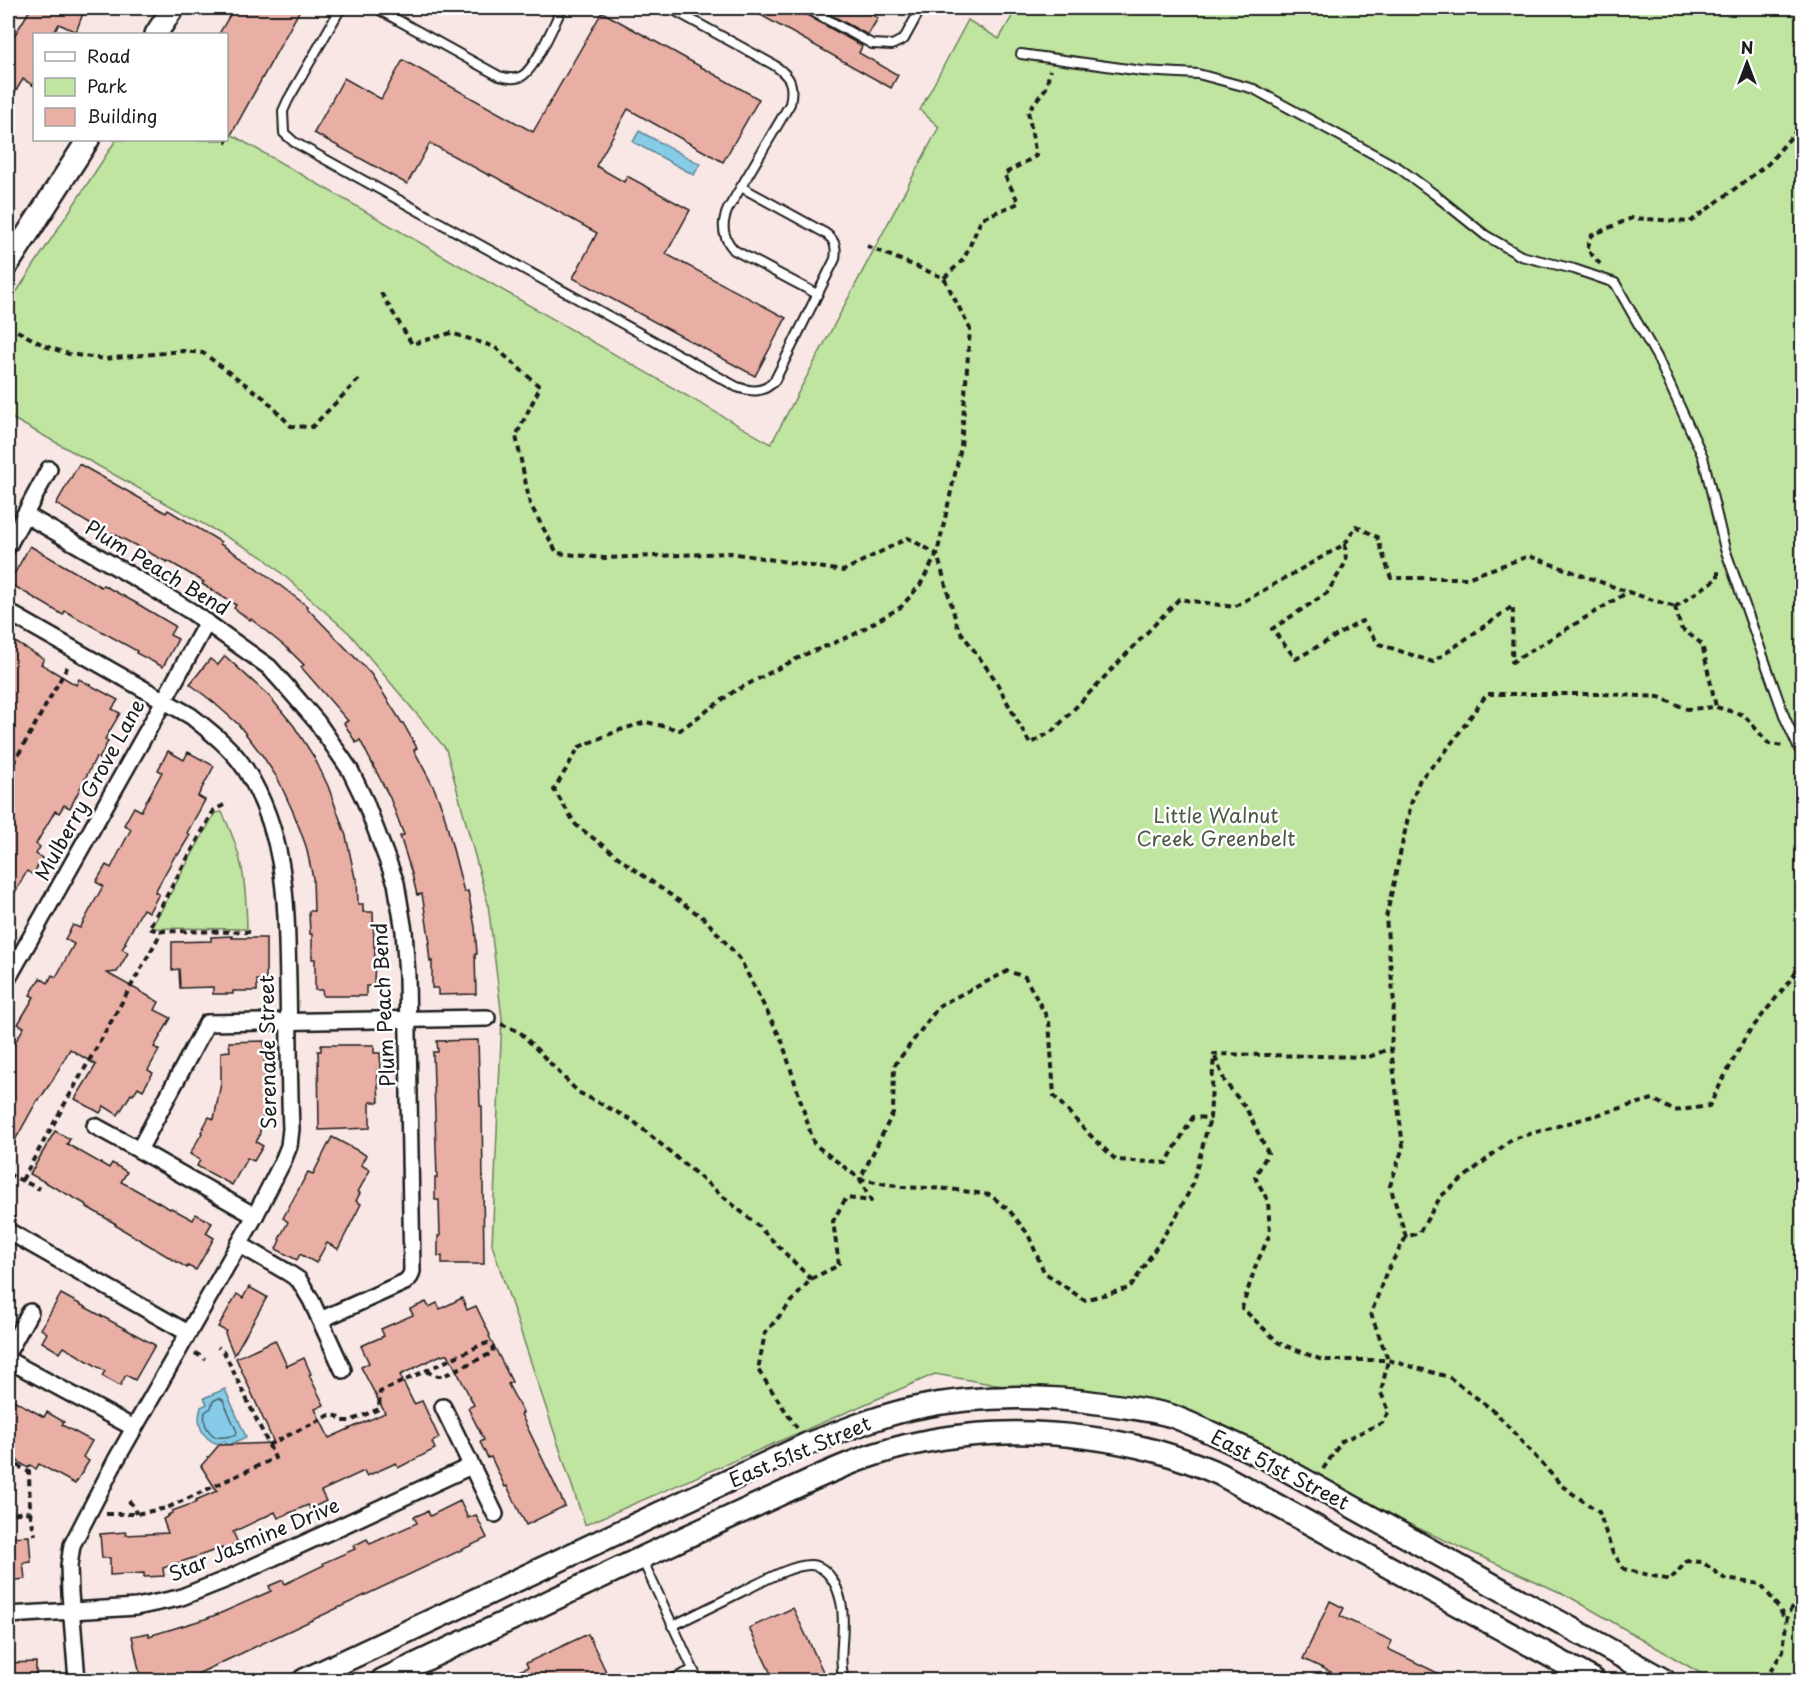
<svg xmlns="http://www.w3.org/2000/svg" width="1810" height="1688" font-family="'Playpen Sans',sans-serif">
  <style>
    .green { fill: #bfe5a0; stroke: #6e805e; stroke-width: 1.5 }
    .water { fill: #86cbe7; stroke: #5c8596; stroke-width: 1.5 }
    .lines { fill: none; stroke-linecap: round; stroke-linejoin: round }
    .shore { stroke: #46626d; stroke-width: 1.5 }
    .building { fill: #e9afa4; stroke: #1c1c1c; stroke-width: 1.5 }
    .lane-casing { stroke: #1c1c1c; stroke-width: 12 }
    .street-casing { stroke: #1c1c1c; stroke-width: 20 }
    .secondary-casing { stroke: #1c1c1c; stroke-width: 26 }
    .path { stroke: #1c1c1c; stroke-width: 4; stroke-dasharray: 6 4.5; stroke-linecap: butt }
    .lane { stroke: #fff; stroke-width: 8 }
    .street { stroke: #fff; stroke-width: 15 }
    .secondary { stroke: #fff; stroke-width: 21 }
    .labels { text-anchor: middle; stroke-width: 5; stroke-linejoin: round; paint-order: stroke }
    .street-label { font-size: 20px; fill: #1c1c1c; stroke: #fff }
    .park-label { font-size: 20px; fill: #4d5844; stroke: #fff }
  </style>
  <rect width="100%" height="100%" fill="#f8e7e4"/>
  <filter id="ink" filterUnits="userSpaceOnUse"><feTurbulence type="fractalNoise" baseFrequency=".0167" numOctaves="2"/><feDisplacementMap in="SourceGraphic" scale="12" xChannelSelector="R" yChannelSelector="G"/><feConvolveMatrix kernelMatrix="1 2 1 2 8 2 1 2 1" color-interpolation-filters="sRGB"/></filter>
  <g filter="url(#ink)">
    <g class="green">
      <polygon points="1017,8 1802,8 1802,1680 1712,1680 1568,1596 1170,1416 935,1374 585,1525 492,1245 502,1018 488,904 446,749 349,633 263,557 8,416 8,305 116,140 226,140 227,132 771,444 939,127 920,110 968,20 999,39"/>
      <path d="M222 812C243 855 246 882 247 929L155 928 152 927 215 813Z"/>
    </g>
    <g class="water">
      <polygon points="639,131 700,164 694,175 633,142"/>
      <path d="M225 1389 246 1437 227 1446 225 1441 218 1444C201 1438 196 1423 201 1407L207 1404 204 1398Z"/>
    </g>
    <g class="lines">
      <path class="shore" d="M219 1398 223 1400 237 1432 236 1435C234 1436 219 1438 216 1437 206 1431 203 1423 205 1412L211 1408 213 1401Z"/>
    </g>
    <g class="building">
      <polygon points="31,8 85,8 76,32 59,24 53,34 34,34 34,86 23,79 8,104 8,46"/>
      <polygon points="234,8 301,8 226,144 226,34 219,34"/>
      <polygon points="748,8 800,8 803,13 862,46 859,53 898,75 891,88"/>
      <polygon points="818,8 859,8 878,18 868,35"/>
      <polygon points="602,12 759,99 723,162 628,109 596,166 624,182 627,176 690,210 666,254 786,318 755,376 573,278 597,233 490,174 490,176 430,143 407,184 314,133 344,78 381,99 403,60 533,132"/>
      <polygon points="79,464 166,513 168,510 221,542 220,544 248,561 307,606 306,607 371,674 402,723 403,723 417,748 414,750 434,788 443,810 464,892 468,891 475,927 477,954 475,954 476,994 438,995 438,988 432,988 432,961 430,962 428,943 430,943 422,894 417,895 412,874 400,836 404,835 390,798 360,740 356,743 344,723 348,721 301,667 304,665 288,649 251,619 250,620 234,608 236,605 202,584 204,582 168,561 167,562 112,533 110,536 56,504"/>
      <polygon points="30,546 101,587 103,585 136,603 175,626 170,635 178,639 163,667 136,653 137,651 65,611 63,615 9,583"/>
      <polygon points="8,638 44,659 41,664 76,685 79,679 118,700 112,709 120,713 105,739 108,741 99,759 96,757 70,808 64,805 59,813 55,811 36,844 40,847 36,854 42,858 33,875 27,871 8,905"/>
      <polygon points="225,656 270,697 294,726 314,757 328,786 346,836 355,878 357,878 358,904 363,904 363,912 373,912 374,947 375,947 374,986 366,986 366,996 323,996 322,990 315,990 315,959 312,959 312,934 310,934 309,911 314,911 313,878 306,846 294,814 278,779 262,755 238,724 213,702 190,684 210,659 218,665"/>
      <polygon points="168,751 184,760 188,752 214,766 198,796 205,800 187,833 190,835 178,855 176,854 155,892 159,894 149,912 143,909 125,942 126,943 122,949 128,953 117,972 107,973 159,1002 155,1010 171,1018 154,1047 159,1050 148,1070 153,1073 143,1090 138,1087 133,1095 131,1094 118,1115 104,1106 100,1113 75,1099 96,1065 70,1049 52,1081 39,1100 38,1099 8,1153 8,1055 24,1027 18,1024 34,997 30,995 40,978 48,983 52,975 56,977 74,944 65,939 73,925 80,928 103,886 96,882 106,865 111,868 131,829 124,825 134,807 141,811 162,772 158,770"/>
      <polygon points="232,936 232,938 266,938 266,980 257,980 257,991 233,991 233,994 213,994 213,987 180,988 179,969 172,970 172,942 211,941 211,937"/>
      <polygon points="478,1040 480,1106 482,1106 484,1264 442,1264 442,1256 438,1256 438,1236 440,1236 439,1200 435,1200 435,1178 437,1178 433,1052 438,1052 437,1041"/>
      <polygon points="264,1041 265,1087 268,1088 259,1137 256,1142 263,1146 254,1161 247,1158 232,1185 197,1166 200,1160 190,1154 202,1133 201,1132 209,1117 214,1119 221,1083 221,1052 230,1051 229,1042"/>
      <polygon points="321,1045 374,1045 374,1053 380,1053 381,1070 377,1070 379,1102 370,1102 370,1128 319,1130 318,1051 321,1051"/>
      <polygon points="55,1131 70,1139 67,1144 109,1168 112,1163 127,1172 121,1182 129,1186 170,1209 171,1208 193,1220 196,1214 212,1223 206,1233 214,1238 196,1270 188,1266 187,1268 115,1225 116,1224 87,1207 87,1205 30,1174"/>
      <polygon points="332,1137 366,1155 361,1165 370,1170 358,1192 360,1193 356,1201 361,1204 338,1249 327,1243 316,1263 300,1254 297,1260 276,1249 280,1240 279,1239 288,1222 283,1218 308,1172 313,1174"/>
      <polygon points="249,1287 267,1297 234,1355 225,1333 226,1331 218,1327 237,1294 243,1298"/>
      <polygon points="61,1294 155,1345 135,1380 126,1375 120,1386 102,1376 105,1371 64,1347 60,1353 42,1342 47,1333 41,1329"/>
      <polygon points="462,1298 467,1310 476,1306 490,1335 489,1336 512,1382 508,1384 523,1413 521,1414 565,1506 526,1525 507,1486 505,1487 491,1457 488,1458 480,1442 484,1440 468,1408 474,1405 448,1354 442,1356 441,1355 400,1375 414,1404 422,1401 439,1438 432,1442 435,1449 398,1468 396,1463 367,1476 364,1471 321,1491 326,1501 310,1509 308,1505 278,1518 275,1512 233,1532 238,1543 222,1550 222,1548 163,1568 164,1576 144,1577 144,1573 110,1575 110,1558 102,1558 100,1534 126,1532 126,1535 168,1533 163,1519 169,1516 168,1515 172,1513 172,1511 197,1502 196,1500 217,1491 201,1466 219,1445 274,1443 236,1358 275,1340 287,1366 304,1358 311,1374 309,1375 324,1405 315,1409 329,1438 385,1413 361,1367 369,1363 361,1346 384,1336 381,1329 413,1315 410,1309 426,1302 429,1307 437,1303 440,1309"/>
      <polygon points="8,1397 44,1417 47,1412 64,1422 62,1425 92,1441 83,1457 89,1461 75,1484 39,1464 36,1469 30,1465 28,1468 8,1455"/>
      <polygon points="460,1501 468,1518 476,1515 487,1538 193,1676 193,1675 175,1680 141,1680 132,1636 149,1633 149,1636 205,1619 221,1613 271,1591 269,1586 283,1580 285,1584 324,1565 323,1563 355,1549 353,1546 367,1539 370,1544 417,1523 414,1517 428,1511 430,1516"/>
      <polygon points="29,1536 31,1562 23,1563 25,1579 8,1581 8,1537"/>
      <polygon points="1330,1601 1344,1608 1340,1616 1392,1641 1388,1649 1452,1680 1348,1680 1303,1659"/>
      <polygon points="793,1608 827,1680 774,1680 749,1628"/>
      <polygon points="588,1634 610,1680 499,1680 528,1667 526,1663"/>
      <polygon points="36,1662 36,1680 8,1680 8,1663"/>
    </g>
    <g class="lines">
      <defs>
        <g id="lane">
          <path d="M341 8 288 100 283 111 284 133 294 142 737 387C752 392 764 393 775 380L835 259C837 247 835 240 825 233L741 187"/>
          <path d="M376 8 499 76C506 78 515 80 522 76 536 68 554 24 562 8"/>
          <path d="M670 8 774 65C791 77 794 84 790 104L728 209C721 224 722 237 734 250L817 294"/>
          <polyline points="806,8 872,44 892,45 904,39 921,8"/>
          <polyline points="1021,54 1142,71 1198,74 1254,89 1399,168 1434,194 1485,235 1521,256 1574,269 1615,283 1657,357 1703,457 1725,549 1785,718 1799,749 1802,748"/>
          <polyline points="642,1559 698,1680"/>
          <path d="M672 1626C696 1614 719 1603 743 1591 760 1583 793 1564 811 1565 829 1566 838 1588 841 1602 847 1628 837 1655 844 1680"/>
          <polyline points="670,1680 693,1670"/>
        </g>
        <g id="street">
          <polyline points="26,515 151,587 192,612 269,667 293,694 317,722 350,770 365,801 396,883 404,931 407,976 412,1271 410,1277 405,1282 320,1320"/>
          <polyline points="8,546 49,469"/>
          <path d="M8 612 191 716C211 732 232 748 246 770 288 838 286 906 288 982 289 1031 289 1080 291 1129L289 1146 283 1161 255 1216 116 1460 72 1545 69 1566 70 1593 77 1680"/>
          <polyline points="8,978 155,717 207,622"/>
          <polyline points="95,1126 139,1150 255,1216"/>
          <polyline points="139,1150 207,1023 487,1018"/>
          <polyline points="8,1231 188,1333"/>
          <polyline points="239,1244 287,1272 299,1280 311,1300 343,1370"/>
          <polyline points="8,1352 30,1312"/>
          <polyline points="8,1360 134,1428"/>
          <polyline points="443,1407 495,1514"/>
          <polyline points="8,1615 136,1607 179,1598 227,1579 471,1466"/>
        </g>
        <g id="secondary">
          <polyline points="156,34 173,8"/>
          <polyline points="8,264 88,140"/>
          <path d="M304 1680 807 1444C843 1431 878 1416 915 1408 977 1395 1042 1395 1105 1404 1124 1407 1154 1410 1172 1416 1203 1428 1233 1443 1263 1457L1664 1680"/>
          <path d="M382 1680C483 1633 584 1584 686 1537 721 1521 755 1506 789 1490 817 1477 845 1464 873 1455 964 1425 1064 1427 1156 1451 1177 1457 1199 1465 1220 1474L1594 1680"/>
        </g>
      </defs>
      <use href="#lane" class="lane-casing"/>
      <use href="#street" class="street-casing"/>
      <use href="#secondary" class="secondary-casing"/>
      <g class="path">
        <polyline points="867,246 944,278 970,329 961,447 937,554 920,585 901,607 853,635 804,655 733,692 680,730 646,722 620,730 579,747 554,790 576,825 635,870 705,919 740,959 782,1041 814,1144 860,1179 902,1187 950,1189 990,1195 1009,1210 1028,1234 1044,1272 1084,1300 1130,1288 1177,1215 1192,1186 1210,1118"/>
        <polyline points="1600,264 1587,249 1592,235 1632,218 1690,222 1768,164 1802,124"/>
        <polyline points="944,278 964,259 982,218 1019,203 1004,174 1036,156 1028,111 1046,88 1050,70"/>
        <polyline points="381,293 412,344 451,333 495,347 540,387 516,436 530,504 557,553 604,558 731,553 843,571 908,538 937,554 958,628 994,678 1030,744 1054,730 1179,599 1234,607 1345,544 1356,526 1377,537 1391,578 1467,578 1529,556 1628,592"/>
        <polyline points="8,326 45,346 69,354 105,359 182,351 203,353 264,398 291,426 312,427 360,378"/>
        <polyline points="1345,544 1346,562 1327,593 1272,629 1296,659 1362,621 1379,644 1433,662 1513,606 1512,662 1628,592 1675,607"/>
        <polyline points="1675,607 1681,628 1702,644 1716,707"/>
        <polyline points="1675,607 1718,578 1718,571"/>
        <polyline points="8,773 69,664"/>
        <polyline points="224,805 214,810 149,928 157,931 252,932"/>
        <polyline points="501,1024 520,1032 578,1092 632,1120 757,1225 811,1279"/>
        <polyline points="1215,1057 1225,1082 1246,1108 1268,1153 1255,1177 1268,1201 1270,1234 1256,1265 1242,1308 1279,1343 1322,1360 1388,1360 1449,1377 1494,1411 1562,1486 1599,1512 1612,1551 1624,1569 1670,1580 1687,1561 1702,1562 1725,1579 1761,1584 1779,1608 1786,1622"/>
        <polyline points="8,1174 40,1189"/>
        <polyline points="22,1180 162,931"/>
        <polyline points="1406,1237 1390,1186 1403,1147 1391,1048 1394,1003 1386,918 1411,804 1420,779 1443,755 1487,694 1604,694 1659,697 1687,709 1716,707 1744,715 1769,744 1784,746"/>
        <polyline points="195,1353 205,1359"/>
        <polyline points="797,1428 758,1370 765,1333 811,1279 839,1265 833,1221 846,1198 871,1201 860,1179 893,1113 894,1066 940,1005 1008,971 1025,977 1049,1021 1054,1096 1089,1134 1116,1160 1166,1163 1193,1117 1210,1118 1214,1054 1369,1057 1391,1048"/>
        <polyline points="268,1445 330,1415 337,1416 343,1421 350,1421 379,1409 380,1392 382,1391 481,1345 488,1343 493,1348 492,1353 490,1354 443,1376 438,1376 425,1371"/>
        <polyline points="8,1460 29,1472 30,1512 8,1514"/>
        <polyline points="1323,1469 1342,1441 1382,1423 1389,1411 1381,1393 1388,1360 1371,1314 1386,1273 1406,1237 1419,1233 1441,1196 1512,1139 1653,1099 1674,1111 1709,1106 1746,1036 1802,965"/>
        <path d="M1802 1500C1796 1520 1793 1528 1802 1547"/>
        <polyline points="129,1501 134,1507 136,1514"/>
        <polyline points="30,1512 35,1535"/>
        <polyline points="106,1514 136,1514 167,1508 275,1458 224,1352 218,1347"/>
        <polyline points="1765,1680 1783,1651 1787,1615 1802,1593"/>
      </g>
      <use href="#lane" class="lane"/>
      <use href="#street" class="street"/>
      <use href="#secondary" class="secondary"/>
    </g>
  </g>
  <g class="labels">
    <g class="street-label">
      <text transform="translate(157 568) rotate(31)" y="7">Plum Peach Bend</text>
      <text transform="translate(90 790) rotate(-61)" y="7">Mulberry Grove Lane</text>
      <text transform="translate(384 1005) rotate(-93)" y="7">Plum Peach Bend</text>
      <text transform="translate(268 1052) rotate(-91)" y="7">Serenade Street</text>
      <text transform="translate(800 1452) rotate(-23)" y="7">East 51st Street</text>
      <text transform="translate(1280 1470) rotate(27)" y="7">East 51st Street</text>
      <text transform="translate(254 1540) rotate(-23)" y="7">Star Jasmine Drive</text>
    </g>
    <g class="park-label">
      <text x="1216" y="823">Little Walnut<tspan x="1216" dy="23">Creek Greenbelt</tspan></text>
    </g>
  </g>
  <rect width="1810" height="1688" fill="none" stroke="#fff" stroke-width="30"/>
  <rect x="15" y="15" width="1780" height="1658" fill="none" stroke="#1c1c1c" stroke-width="2" filter="url(#ink)"/>
  <rect x="33" y="33" width="195" height="108" fill="#ffffff" stroke="#a4a4a4" stroke-width="1.5"/>
  <rect x="45" y="52" width="30" height="9" fill="#ffffff" stroke="#a4a4a4" stroke-width="1.5"/>
  <text x="87" y="63" font-size="18" fill="#1c1c1c">Road</text>
  <rect x="45" y="78" width="30" height="18" fill="#bfe5a0" stroke="#a4a4a4" stroke-width="1.5"/>
  <text x="87" y="93" font-size="18" fill="#1c1c1c">Park</text>
  <rect x="45" y="108" width="30" height="18" fill="#e9afa4" stroke="#a4a4a4" stroke-width="1.5"/>
  <text x="87" y="123" font-size="18" fill="#1c1c1c">Building</text>
  <g transform="translate(1747 63)" stroke="#ffffff" stroke-width="4.5" paint-order="stroke">
  <path d="M0-4.5L10 22L0 15L-10 22Z" fill="#1c1c1c"/>
  <text y="-9" font-size="16" font-weight="bold" text-anchor="middle" fill="#1c1c1c">N</text>
  </g>
</svg>
